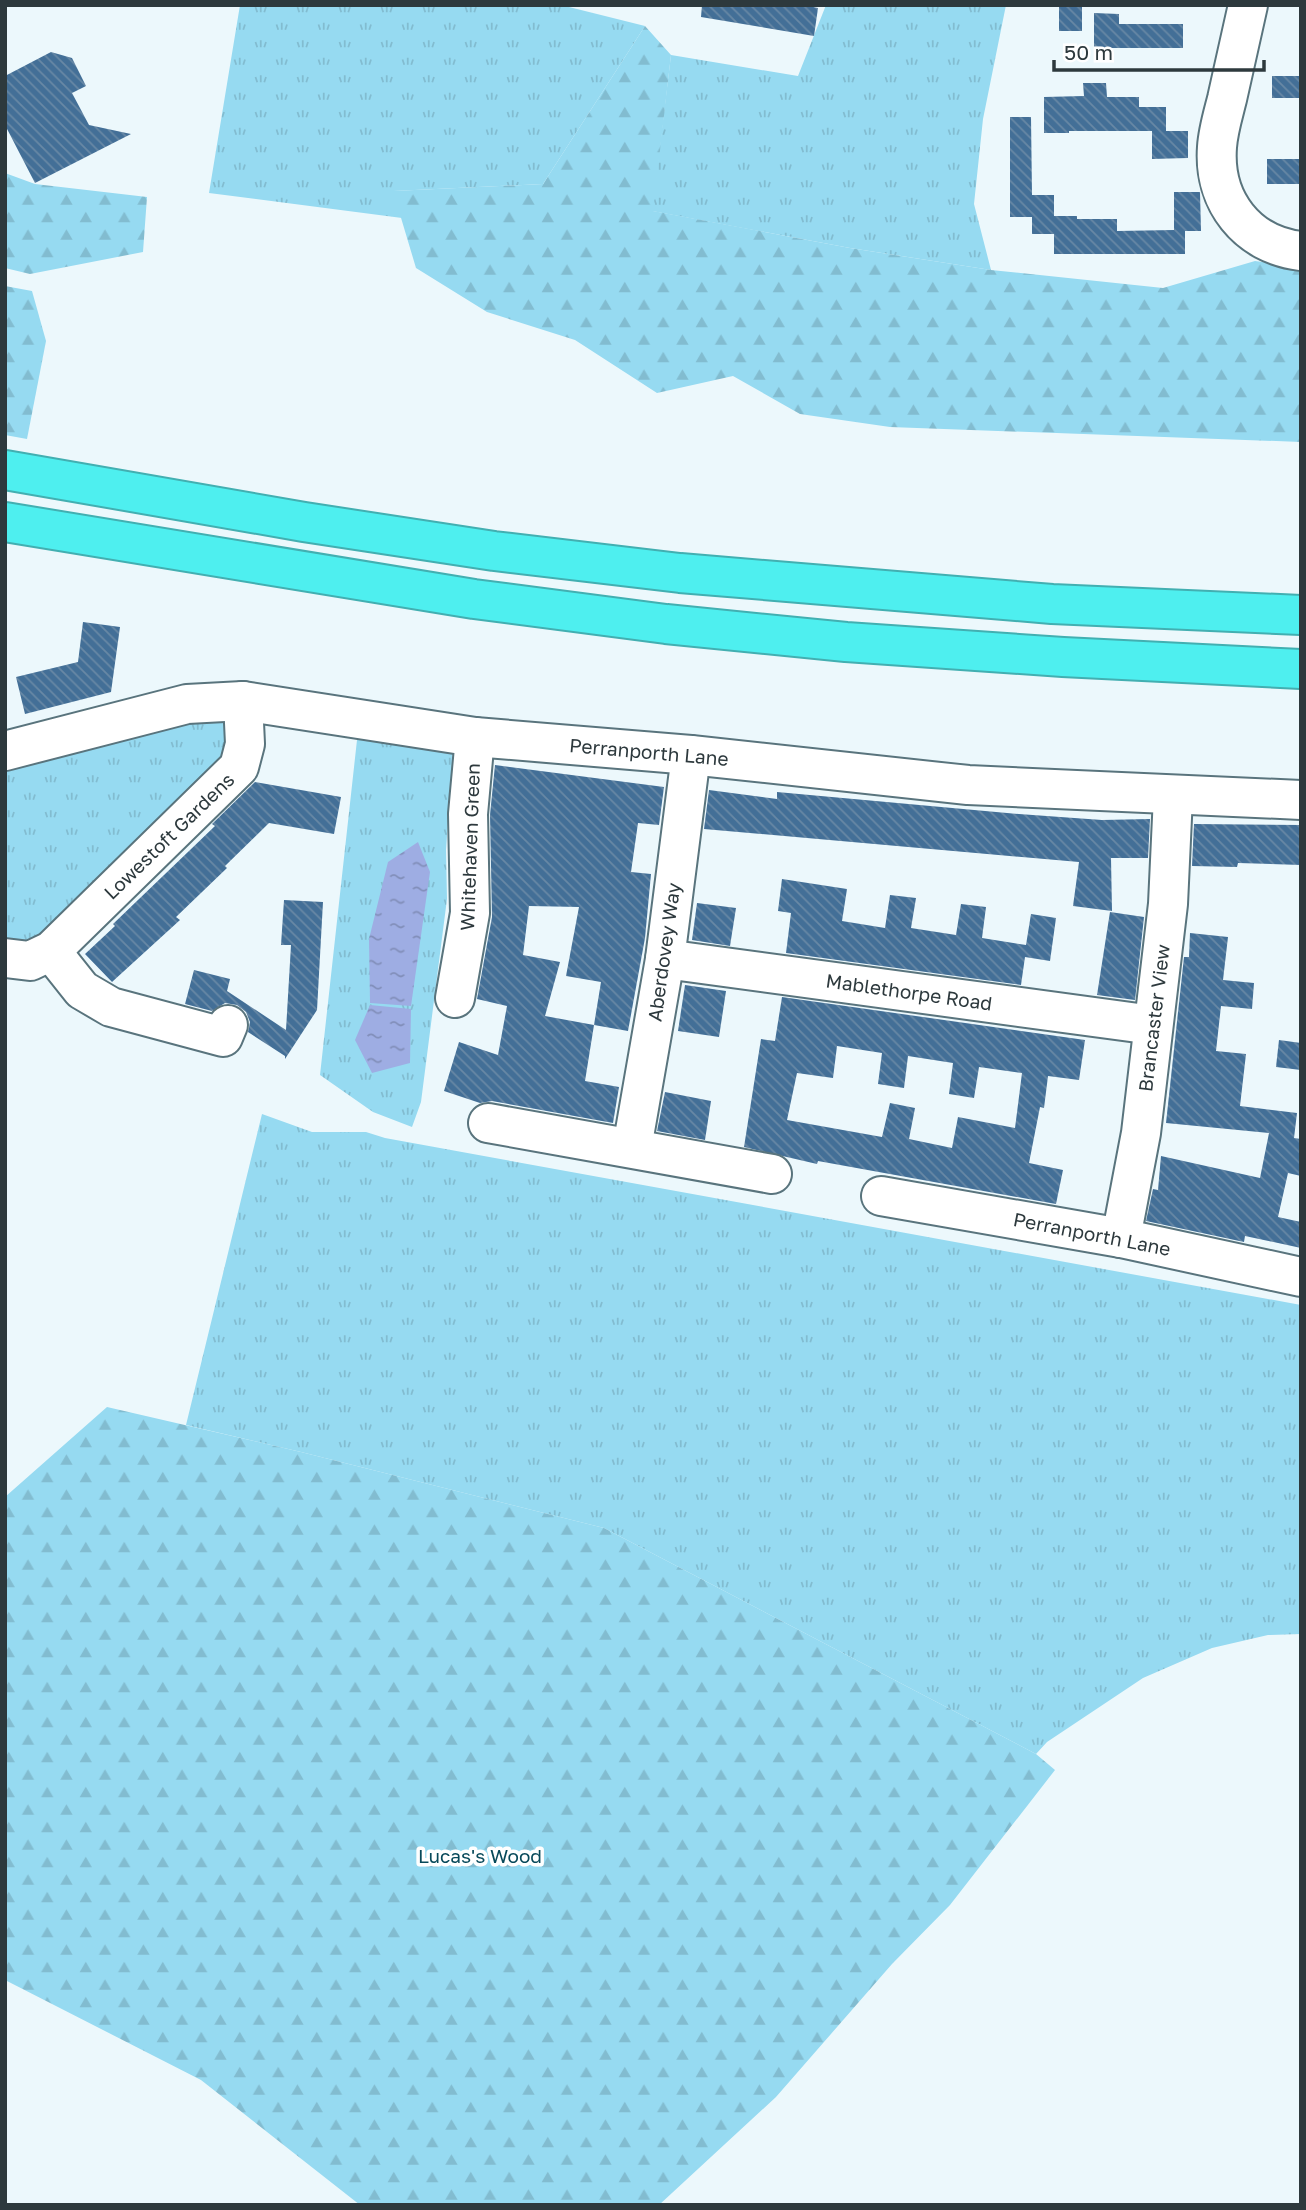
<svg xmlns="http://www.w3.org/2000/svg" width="1306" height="2210" font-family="'Golos Text',sans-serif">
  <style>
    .grass { fill: url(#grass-tufts) }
    .forest { fill: url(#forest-firs) }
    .water { fill: url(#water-ripples) }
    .building { fill: url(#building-back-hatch); fill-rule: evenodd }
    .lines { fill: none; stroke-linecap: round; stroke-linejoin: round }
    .minor-casing { stroke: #59747d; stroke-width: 42 }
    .highway-casing { stroke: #42afb1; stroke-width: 42 }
    .minor { stroke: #fff; stroke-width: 38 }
    .highway { stroke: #4eefef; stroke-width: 38 }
    .labels { text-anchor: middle; stroke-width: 7; stroke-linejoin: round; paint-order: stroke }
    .street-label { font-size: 19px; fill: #2d393d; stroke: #fff }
    .park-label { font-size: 19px; fill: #07495a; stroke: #fff }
  </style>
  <defs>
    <pattern id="grass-tufts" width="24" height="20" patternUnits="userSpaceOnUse" patternTransform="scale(1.75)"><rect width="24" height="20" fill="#96daf1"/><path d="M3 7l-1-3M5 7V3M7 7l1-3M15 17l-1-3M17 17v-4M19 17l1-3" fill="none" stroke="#82bcd0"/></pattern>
    <pattern id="forest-firs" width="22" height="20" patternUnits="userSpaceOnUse" patternTransform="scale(1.75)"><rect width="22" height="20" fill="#96daf1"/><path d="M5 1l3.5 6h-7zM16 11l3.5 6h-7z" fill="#82bcd0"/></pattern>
    <pattern id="water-ripples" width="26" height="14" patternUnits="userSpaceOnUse" patternTransform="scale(1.75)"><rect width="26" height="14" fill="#9eade3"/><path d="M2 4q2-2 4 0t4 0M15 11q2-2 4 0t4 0" fill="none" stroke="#818eb9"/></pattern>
    <pattern id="building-back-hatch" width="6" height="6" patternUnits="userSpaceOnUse" patternTransform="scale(1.75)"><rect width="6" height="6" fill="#436f97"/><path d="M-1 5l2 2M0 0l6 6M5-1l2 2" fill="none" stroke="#6888a5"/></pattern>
  </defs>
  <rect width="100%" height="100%" fill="#ecf8fc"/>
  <g class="grass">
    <polygon points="240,5 561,5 645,26 543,184 394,191 402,218 209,193"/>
    <polygon points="826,5 1006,5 983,119 974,204 991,270 850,248 652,211 671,55 798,76"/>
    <polygon points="190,716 222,721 230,728 232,751 177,811 164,812 93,883 47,940 5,943 5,763"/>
    <polygon points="358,731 453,749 446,850 447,899 421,1102 412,1127 373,1112 320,1075"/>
    <polygon points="262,1114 312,1132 366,1132 385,1138 1301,1305 1301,1634 1268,1635 1212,1648 1143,1678 1047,1742 1036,1754 604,1528 301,1452 186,1425"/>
  </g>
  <g class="forest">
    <polygon points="645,26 671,55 653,211 850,248 991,270 1163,288 1255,261 1301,267 1301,442 890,427 800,414 733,376 657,393 575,340 487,312 416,268 393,191 543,184"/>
    <polygon points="5,173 35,184 147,197 143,252 30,274 5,268"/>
    <polygon points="5,286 32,291 46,341 27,439 5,435"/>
    <polygon points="107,1407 301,1452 604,1528 1036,1754 1055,1770 950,1905 892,1964 776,2097 659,2205 360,2205 201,2080 5,1980 5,1497"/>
  </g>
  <g class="water">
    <polygon points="418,842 430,872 411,1006 370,1003 369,939 388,862"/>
    <polygon points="370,1005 411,1009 410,1063 372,1073 355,1040"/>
  </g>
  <g class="building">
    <polygon points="702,5 804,5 818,8 814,36 701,17"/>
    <rect x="1059" y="5" width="23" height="26"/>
    <polygon points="1094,13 1119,14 1119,24 1183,24 1183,48 1094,48"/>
    <polygon points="51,52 72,58 86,86 72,93 89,125 131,134 35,183 5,125 5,76"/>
    <rect x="1272" y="76" width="29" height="22"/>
    <polygon points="1083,83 1106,83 1107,97 1139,97 1139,107 1166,107 1166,131 1069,131 1069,133 1044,133 1044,97 1084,96"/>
    <polygon points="1010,117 1031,117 1032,195 1054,195 1054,216 1077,216 1077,219 1117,219 1117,231 1174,230 1174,192 1200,192 1201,231 1185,231 1185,254 1054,254 1054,234 1032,234 1032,217 1010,217"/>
    <polygon points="1152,131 1188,131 1188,158 1152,159"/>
    <rect x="1267" y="159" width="34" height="25"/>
    <polygon points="83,622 120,627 111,692 25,714 16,677 78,662"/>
    <polygon points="495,765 664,787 659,825 638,823 631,872 651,874 645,938 628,1031 594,1025 601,982 566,976 579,907 529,906 523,955 560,962 545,1016 594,1025 585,1081 619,1087 613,1123 492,1101 480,1103 444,1091 459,1042 498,1055 507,1006 477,999 492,917 490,815"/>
    <polygon points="255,782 341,797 334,834 269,823 225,866 227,868 176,917 180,920 112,982 85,954 115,926 113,924 215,826 212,824"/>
    <polygon points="709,790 777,799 777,792 1019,814 1102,820 1150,819 1148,858 1111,858 1112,911 1073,906 1079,862 704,829"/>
    <polygon points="1194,824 1301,825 1301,865 1238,863 1237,867 1192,866"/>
    <polygon points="782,879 847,889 842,921 885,928 890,895 916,898 911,928 956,935 961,904 986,907 982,938 1026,945 1031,914 1056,918 1050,961 1025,957 1021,985 786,953 791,913 778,911"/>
    <polygon points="284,900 323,902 317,1010 285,1059 285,1056 248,1032 250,1022 246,1012 237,1005 225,1003 212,1011 185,1004 194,970 230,979 227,991 286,1030 291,945 281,945"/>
    <polygon points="697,903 736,908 730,946 692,940"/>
    <polygon points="1110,912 1144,917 1135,1000 1097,995"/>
    <polygon points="1190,933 1228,937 1223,980 1254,983 1252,1009 1221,1006 1216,1051 1246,1054 1240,1106 1297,1113 1294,1138 1301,1139 1301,1176 1288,1173 1278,1217 1301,1222 1301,1248 1245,1236 1244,1242 1146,1221 1153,1189 1158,1190 1161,1156 1260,1178 1269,1133 1166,1123 1184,957 1189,957"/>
    <polygon points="685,985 726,991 719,1037 678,1031"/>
    <path d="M782 997 1085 1040 1079 1080 1048 1076 1044 1108 1040 1107 1029 1163 1063 1170 1056 1204 818 1161 817 1164 744 1147 761 1039 775 1041ZM837 1046 882 1053 878 1084 904 1088 908 1056 953 1063 949 1094 974 1098 979 1067 1022 1073 1015 1128 958 1117 952 1148 909 1139 915 1108 890 1103 882 1137 787 1120 797 1073 833 1078Z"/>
    <polygon points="1279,1040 1301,1043 1301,1070 1276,1067"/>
    <polygon points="665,1092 711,1101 705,1140 657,1131"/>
  </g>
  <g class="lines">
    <defs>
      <g id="minor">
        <path d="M1248 5C1241 37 1234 68 1227 99 1223 115 1218 131 1217 147 1213 201 1247 245 1301 251"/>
        <polyline points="5,751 187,704 243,701 475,737 691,755 968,785 1301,800"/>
        <polyline points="51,951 82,990 111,1007 223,1037 228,1025"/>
        <polyline points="5,958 30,961 51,951 239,767 245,744 243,701"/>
        <polyline points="665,959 1153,1025"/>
        <polyline points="455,998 470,913 468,814 475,737"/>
        <polyline points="488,1123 772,1174"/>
        <polyline points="632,1148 665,959 691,755"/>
        <polyline points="881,1196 1121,1238 1301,1277"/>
        <polyline points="1121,1238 1141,1133 1168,904 1173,796"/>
      </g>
      <g id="highway">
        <polyline points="5,470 304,522 494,551 680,573 1052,604 1301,615"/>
        <polyline points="5,522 474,599 666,624 846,642 1063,657 1301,669"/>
      </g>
    </defs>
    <use href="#minor" class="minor-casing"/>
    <use href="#highway" class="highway-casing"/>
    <use href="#minor" class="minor"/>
    <use href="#highway" class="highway"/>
  </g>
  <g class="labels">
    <g class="street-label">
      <text transform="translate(649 752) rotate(5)" y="7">Perranporth Lane</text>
      <text transform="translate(169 836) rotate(-44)" y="7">Lowestoft Gardens</text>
      <text transform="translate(470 847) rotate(-88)" y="7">Whitehaven Green</text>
      <text transform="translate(664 952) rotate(-82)" y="7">Aberdovey Way</text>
      <text transform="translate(909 992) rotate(8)" y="7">Mablethorpe Road</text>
      <text transform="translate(1154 1018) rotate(-83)" y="7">Brancaster View</text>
      <text transform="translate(1092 1234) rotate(11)" y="7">Perranporth Lane</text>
    </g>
    <g class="park-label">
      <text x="480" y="1863">Lucas's Wood</text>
    </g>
  </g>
  <rect width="1306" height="2210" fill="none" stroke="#2d393d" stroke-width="14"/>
  <path d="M1054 60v10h210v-10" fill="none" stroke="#2d393d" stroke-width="3.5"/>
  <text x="1064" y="60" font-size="21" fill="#2d393d" stroke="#ffffff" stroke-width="5" paint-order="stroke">50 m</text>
</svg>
